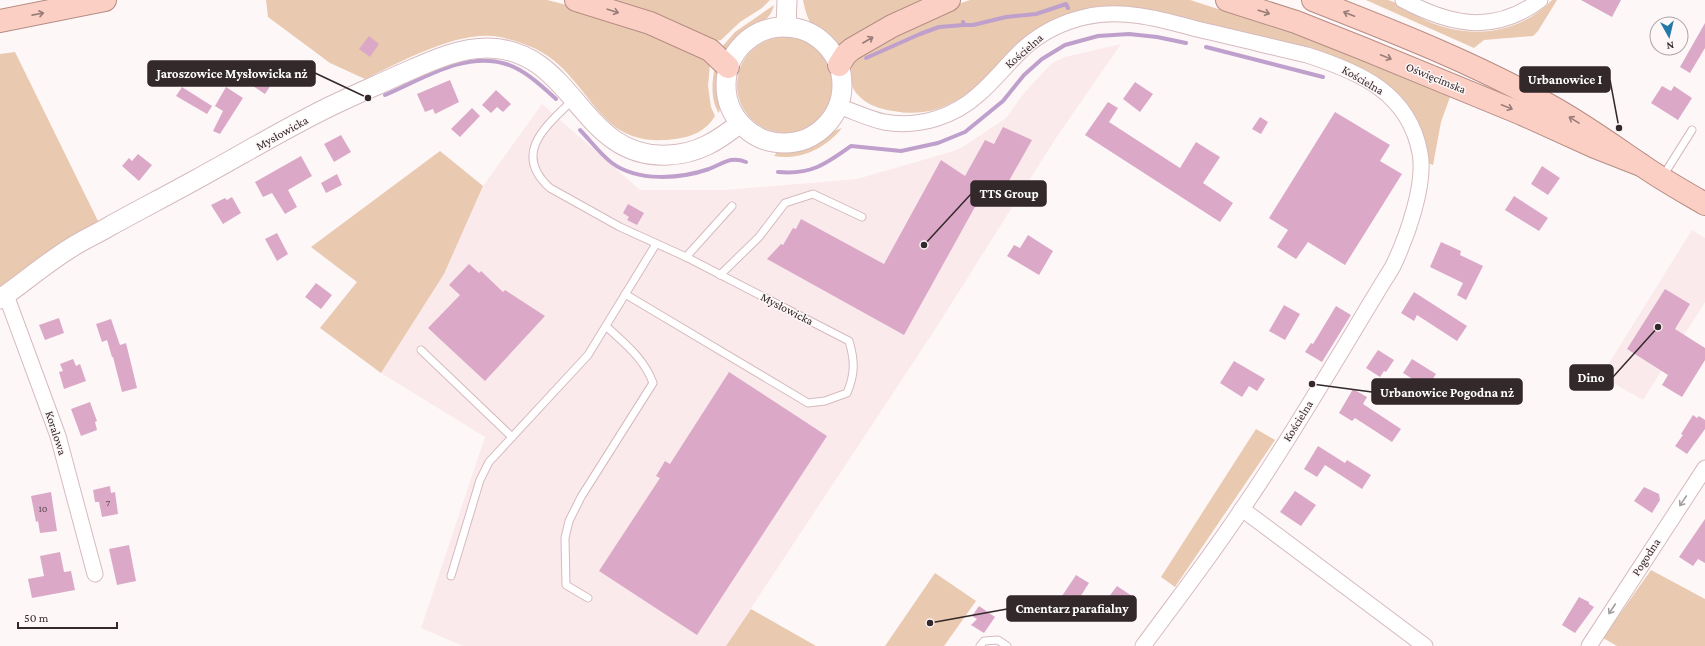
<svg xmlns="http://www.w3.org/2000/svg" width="1705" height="646" font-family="'Crimson Pro',serif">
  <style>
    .built { fill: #faeaec }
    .green { fill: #e9c9af }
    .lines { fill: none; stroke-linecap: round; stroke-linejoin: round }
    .stream { stroke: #bfa0cc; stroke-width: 4 }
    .building { fill: #dba9c7 }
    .service-casing { stroke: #d6babe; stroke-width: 9 }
    .minor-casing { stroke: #d6babe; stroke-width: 17 }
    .tertiary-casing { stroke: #d6babe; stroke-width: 21 }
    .trunk-casing { stroke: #b58d84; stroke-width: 24 }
    .service { stroke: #fff; stroke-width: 7 }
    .minor { stroke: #fff; stroke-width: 15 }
    .tertiary { stroke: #fff; stroke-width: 19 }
    .trunk { stroke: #fccfc4; stroke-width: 22 }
    .oneway { stroke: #987c77 }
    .oneway2 { stroke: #a39e9f }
    .labels { text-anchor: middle; stroke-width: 3; stroke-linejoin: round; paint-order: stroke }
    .number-label { font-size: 10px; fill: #5d4851 }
    .street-label { font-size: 12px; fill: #33282a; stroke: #fef7f8 }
    .leader { fill: none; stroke: #33282a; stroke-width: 1.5 }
    .callout-dot { fill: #33282a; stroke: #fef7f8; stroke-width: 1.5 }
    .callout { fill: #33282a; stroke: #33282a; stroke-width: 1.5 }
    .callout-label { font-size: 13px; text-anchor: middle; font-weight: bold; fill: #fff }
  </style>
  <rect width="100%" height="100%" fill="#fef7f8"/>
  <g class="built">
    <polygon points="1121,44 1056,138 934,331 726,646 463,646 421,628 485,437 381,373 444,274 483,186 542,104 640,190 726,190 857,179 954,151 964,146 1006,118 1024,93 1051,64 1065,57"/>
    <polygon points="1692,230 1705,238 1705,302 1643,400 1601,376"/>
  </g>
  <g class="green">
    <path d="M266 0H547L579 8 703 54 710 65 708 86 711 107 715 116C706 131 692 137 675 139 608 148 599 103 559 65 542 49 522 42 500 37 459 29 401 62 365 79L330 63 268 17Z"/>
    <polygon points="597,0 770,0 762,8 740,22 721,40 717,41"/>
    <path d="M803 0H932L837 49C831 38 823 35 814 27 807 20 805 9 803 0Z"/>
    <path d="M970 0H1190L1296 34 1450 97 1441 122 1433 165 1428 163 1416 120 1388 86 1152 11C1112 4 1078 6 1042 26 1028 39 1014 52 1000 66 968 95 940 120 893 111 880 109 867 105 858 95 847 83 849 69 857 56L946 8Z"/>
    <path d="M1366 0C1373 0 1382 0 1388 0 1400 3 1414 15 1425 20 1468 40 1519 35 1552 0H1557L1538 31 1533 36 1484 40 1474 48Z"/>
    <path d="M774 5C770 22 756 25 743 35 738 39 733 45 729 51L721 48 735 32Z"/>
    <circle cx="785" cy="85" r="48"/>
    <polygon points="15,52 98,221 0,287 0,54"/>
    <path d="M715 66C721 79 722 100 719 113 710 101 712 80 715 66Z"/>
    <path d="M842 128C826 148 800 161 774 156L778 151C791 152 807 149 818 142 826 136 832 131 842 128Z"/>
    <polygon points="440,151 483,186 444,274 381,373 320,328 357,282 311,247"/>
    <polygon points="1256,429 1275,440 1175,587 1161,577"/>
    <polygon points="1651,570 1705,599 1705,646 1617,646 1603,638"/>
    <polygon points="935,573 976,601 944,646 885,646"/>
    <polygon points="751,609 816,646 726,646"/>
  </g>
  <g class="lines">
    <g class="stream">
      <polyline points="963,22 964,25 973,25 1006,17 1036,14 1066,4 1068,8"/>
      <polyline points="1206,47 1323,77"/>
      <polyline points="866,58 920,34 939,27 964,25"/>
      <path d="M385 95C423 79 464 51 506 64 525 70 542 86 556 99"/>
      <path d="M580 130C590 140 600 154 612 163 638 182 680 179 709 169 724 163 731 156 746 162"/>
      <path d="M778 172C811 175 826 164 851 146L901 151 938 143 965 132 1003 101 1024 75 1042 59 1065 45 1098 36 1129 34 1157 37 1186 43"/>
    </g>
  </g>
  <g class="building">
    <polygon points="1581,0 1621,0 1612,17"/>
    <polygon points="1705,23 1705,48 1690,73 1680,67"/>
    <polygon points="369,36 379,44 370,57 359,49"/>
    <polygon points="258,64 270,72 268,75 275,79 265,94 247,82"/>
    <polygon points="450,80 459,102 435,114 433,109 425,112 417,94"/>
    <polygon points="1135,82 1153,94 1140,112 1123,99"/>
    <polygon points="1662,86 1671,91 1674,86 1692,98 1678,120 1651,103"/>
    <polygon points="182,87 212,106 207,114 176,96"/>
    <polygon points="226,87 243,98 220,134 213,131 223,111 215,106"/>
    <polygon points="496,90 511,104 503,112 497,107 491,113 482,105"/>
    <polygon points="1108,102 1118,108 1109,122 1180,168 1196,142 1220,157 1203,183 1233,203 1220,222 1085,135"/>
    <polygon points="472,108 480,116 460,137 451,129"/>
    <polygon points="1335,112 1390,145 1380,161 1402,174 1345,265 1308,242 1296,259 1277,247 1288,230 1269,218"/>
    <polygon points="1260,117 1268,122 1261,134 1252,129"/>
    <polygon points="1003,127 1032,140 1001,195 986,187 904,335 767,259 781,244 783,245 793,228 796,229 801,219 884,264 941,160 965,176 985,140 994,144"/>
    <polygon points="341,135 351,152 334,162 324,144"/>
    <polygon points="138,154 152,165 139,181 122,166 129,158 132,161"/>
    <polygon points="301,156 312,176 288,190 297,207 285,214 272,193 263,197 255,182"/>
    <polygon points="1542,166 1560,178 1548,195 1531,184"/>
    <polygon points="337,174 342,185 326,193 321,183"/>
    <polygon points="1514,196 1548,218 1539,231 1505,210"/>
    <polygon points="232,197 241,213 223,224 211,205 225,198 227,200"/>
    <polygon points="628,204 644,213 637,225 627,220 629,217 623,213"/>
    <polygon points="277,233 288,254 277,261 265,239"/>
    <polygon points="1028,235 1053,251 1039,275 1007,256 1014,245 1020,248"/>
    <polygon points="1441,242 1461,251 1460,255 1483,266 1466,300 1457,295 1463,283 1430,267"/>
    <polygon points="469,264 479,273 481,271 503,292 505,290 545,316 485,381 428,328 460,295 449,285"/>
    <polygon points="316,283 332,295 321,309 305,297"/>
    <polygon points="1665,289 1690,304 1675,329 1705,348 1705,360 1682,397 1662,385 1668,375 1627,349"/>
    <polygon points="1414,292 1467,326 1457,341 1417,315 1414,321 1401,313"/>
    <polygon points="1284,305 1300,314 1285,340 1269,331"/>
    <polygon points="1336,306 1351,315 1322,362 1305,352 1311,343 1313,344"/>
    <polygon points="59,318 64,333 45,340 39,325"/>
    <polygon points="111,319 120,345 126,343 137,388 122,392 113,357 112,357 107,340 102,342 96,324"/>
    <polygon points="1378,350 1394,360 1386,372 1384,371 1380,377 1366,368"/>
    <polygon points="73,359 76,366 80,364 86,381 64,389 59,372 63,371 60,364"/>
    <polygon points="1412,359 1436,374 1427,388 1403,373"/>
    <polygon points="1234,361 1265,379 1257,391 1249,386 1242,397 1220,383"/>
    <polygon points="729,372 827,436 697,635 599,571 660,478 656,476 665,461 670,464"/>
    <polygon points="1353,389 1367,397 1363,404 1401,429 1392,442 1355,418 1352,421 1339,413"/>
    <polygon points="90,402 97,421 95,422 97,430 81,436 71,409"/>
    <polygon points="1693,415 1697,418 1699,416 1705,420 1705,429 1687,454 1675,446 1683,435 1681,434"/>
    <polygon points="1318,446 1345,463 1347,460 1371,475 1362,489 1325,465 1317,477 1304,469"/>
    <polygon points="110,486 111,493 115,492 118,514 102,517 99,502 95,502 93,490"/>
    <polygon points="1644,487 1659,494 1660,500 1652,513 1634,501"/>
    <polygon points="1295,491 1316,505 1301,526 1280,512"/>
    <polygon points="51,492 57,531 40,533 38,521 36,522 31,496"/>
    <polygon points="1705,519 1705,563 1698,559 1693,566 1679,557"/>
    <polygon points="129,545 136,581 117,585 109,549"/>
    <polygon points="60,552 64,572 71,571 75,590 32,598 28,579 44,576 40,556"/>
    <polygon points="1076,575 1089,583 1075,605 1062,596"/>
    <polygon points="1117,586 1135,598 1120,618 1102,606"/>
    <polygon points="1579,597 1589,602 1589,604 1594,607 1575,633 1562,625"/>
    <polygon points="979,606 995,617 984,633 971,625 977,619 972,616"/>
  </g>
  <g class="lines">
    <defs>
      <g id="service">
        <path d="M574 99C547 125 511 153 550 188L620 227 686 257 849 341C855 361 855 374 847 393L825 401 808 403 625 294"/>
        <polyline points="1663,176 1692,130"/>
        <polyline points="686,257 732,206"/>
        <polyline points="720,275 759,237 785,203 813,194 862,217"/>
        <polyline points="421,350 512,437"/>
        <polyline points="451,576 480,480 489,462 588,355 656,244"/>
        <path d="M588 598 566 585 565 538 569 521 581 497 653 383C644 358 624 343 606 326"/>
        <polyline points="980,646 984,641 998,640 1007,646"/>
      </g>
      <g id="minor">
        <path d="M1403 0C1450 25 1494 35 1540 0"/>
        <path d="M838 106C853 111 869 119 884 122 919 128 954 117 979 94 995 80 1008 63 1024 48 1041 33 1063 22 1085 17 1125 8 1163 20 1201 30 1237 38 1272 47 1307 55 1360 72 1409 93 1420 153 1426 184 1407 237 1393 266 1388 275 1381 285 1376 294 1363 315 1351 336 1338 357 1307 408 1276 460 1242 509 1211 556 1176 601 1143 646"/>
        <polyline points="6,295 58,436 95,574"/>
        <polyline points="1242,509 1425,646"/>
        <polyline points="1589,646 1705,468"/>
      </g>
      <g id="tertiary">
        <polyline points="786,27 787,0"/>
        <circle cx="784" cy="85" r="58"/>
        <path d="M0 299C23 283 45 264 69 249 82 240 97 234 110 226 139 210 168 195 197 179 241 155 284 129 329 107 352 96 375 86 399 75 427 63 456 48 488 48 575 49 580 160 668 155 697 154 718 141 740 123"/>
      </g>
      <g id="trunk">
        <polyline points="576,0 650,23 710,50 728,67"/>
        <polyline points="1227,0 1296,22 1364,49 1522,114 1595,147 1641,165"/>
        <path d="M1313 0C1395 32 1477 64 1554 108 1584 125 1612 145 1640 164 1661 179 1683 191 1705 204"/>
        <polyline points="0,21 105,0"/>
        <polyline points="839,65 846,54 852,49 892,26 949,0"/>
      </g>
    </defs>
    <use href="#service" class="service-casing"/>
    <use href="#minor" class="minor-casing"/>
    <use href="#tertiary" class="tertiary-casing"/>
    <use href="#trunk" class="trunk-casing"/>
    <use href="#service" class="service"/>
    <use href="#minor" class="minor"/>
    <use href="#tertiary" class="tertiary"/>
    <use href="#trunk" class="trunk"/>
  </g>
  <defs><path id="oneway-shaft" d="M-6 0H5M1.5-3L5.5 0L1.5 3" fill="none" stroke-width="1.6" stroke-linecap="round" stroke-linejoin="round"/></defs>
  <g class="oneway">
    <use href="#oneway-shaft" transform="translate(613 11) rotate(18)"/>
    <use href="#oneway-shaft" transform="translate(1264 12) rotate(18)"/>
    <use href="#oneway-shaft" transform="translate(38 14) rotate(-11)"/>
    <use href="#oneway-shaft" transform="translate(1349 14) rotate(-159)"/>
    <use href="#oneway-shaft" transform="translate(868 40) rotate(-30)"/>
    <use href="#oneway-shaft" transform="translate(1386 57) rotate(22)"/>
    <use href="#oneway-shaft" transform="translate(1507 107) rotate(22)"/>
    <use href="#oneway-shaft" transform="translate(1574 120) rotate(-149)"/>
  </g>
  <g class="oneway2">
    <use href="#oneway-shaft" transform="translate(1683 501) rotate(124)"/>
    <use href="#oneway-shaft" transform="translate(1612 609) rotate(123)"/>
  </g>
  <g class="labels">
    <g class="number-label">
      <text x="108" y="506">7</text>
      <text x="43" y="512">10</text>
    </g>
    <g class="street-label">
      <text transform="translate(1024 51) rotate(-41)" y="4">Kościelna</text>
      <text transform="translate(1436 78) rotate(22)" y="4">Oświęcimska</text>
      <text transform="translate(1363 80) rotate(30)" y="4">Kościelna</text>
      <text transform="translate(282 133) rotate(-29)" y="4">Mysłowicka</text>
      <text transform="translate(787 309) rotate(27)" y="4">Mysłowicka</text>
      <text transform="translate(1298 421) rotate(-58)" y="4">Kościelna</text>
      <text transform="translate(56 433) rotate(72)" y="4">Koralowa</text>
      <text transform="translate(1646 557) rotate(-57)" y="4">Pogodna</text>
    </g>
  </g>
  <path class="leader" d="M368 98L315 73M1619 128L1610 80M924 245L971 194M1658 327L1613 377M1312 384L1372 392M930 623L1007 609"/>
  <g class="callout-dot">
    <circle cx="368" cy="98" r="4"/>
    <circle cx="1619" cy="128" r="4"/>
    <circle cx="924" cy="245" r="4"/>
    <circle cx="1658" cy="327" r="4"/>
    <circle cx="1312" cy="384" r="4"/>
    <circle cx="930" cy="623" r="4"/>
  </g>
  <g class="callout">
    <rect x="148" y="61" width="167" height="25" rx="4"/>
    <rect x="1520" y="67" width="90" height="25" rx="4"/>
    <rect x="971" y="181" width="75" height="25" rx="4"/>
    <rect x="1570" y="365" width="43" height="25" rx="4"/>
    <rect x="1372" y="379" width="150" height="25" rx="4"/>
    <rect x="1007" y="596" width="129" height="25" rx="4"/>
  </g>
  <g class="callout-label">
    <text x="232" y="78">Jaroszowice Mysłowicka nż</text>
    <text x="1565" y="84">Urbanowice I</text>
    <text x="1009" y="198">TTS Group</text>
    <text x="1591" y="382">Dino</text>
    <text x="1447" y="397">Urbanowice Pogodna nż</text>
    <text x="1072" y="613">Cmentarz parafialny</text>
  </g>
  <g transform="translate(1669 36) rotate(172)"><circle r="19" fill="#fef7f8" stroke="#ada4a6"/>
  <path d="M0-3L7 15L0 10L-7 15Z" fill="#2379a8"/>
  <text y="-6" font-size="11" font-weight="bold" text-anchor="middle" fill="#33282a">N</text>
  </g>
  <path d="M18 622v6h99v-6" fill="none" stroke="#33282a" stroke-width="2"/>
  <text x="24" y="622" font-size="12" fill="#33282a" stroke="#fef7f8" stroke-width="3" paint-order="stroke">50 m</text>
</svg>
